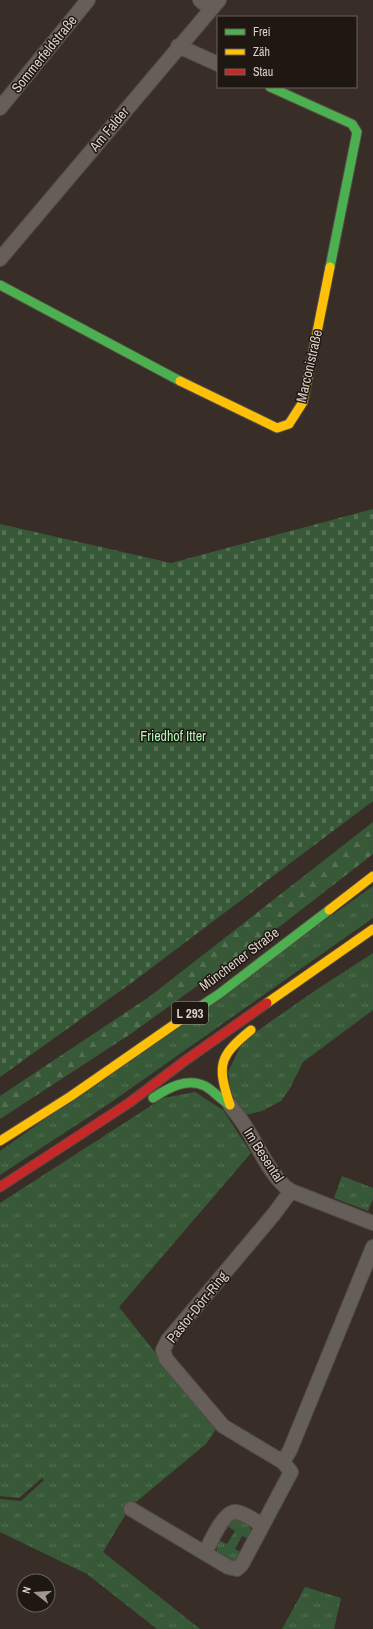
<svg xmlns="http://www.w3.org/2000/svg" width="373" height="1629" font-family="'Archivo Narrow',sans-serif">
  <style>
    .grass { fill: url(#grass-tufts) }
    .forest { fill: url(#forest-firs) }
    .cemetery { fill: url(#cemetery-stones) }
    .lines { fill: none; stroke-linecap: round; stroke-linejoin: round }
    .street-casing { stroke: #544b45; stroke-width: 16 }
    .fast-casing { stroke: #544b45; stroke-width: 11 }
    .slow-casing { stroke: #544b45; stroke-width: 11 }
    .jam-casing { stroke: #544b45; stroke-width: 11 }
    .street { stroke: #665e59; stroke-width: 14 }
    .fast { stroke: #4caf50; stroke-width: 9 }
    .slow { stroke: #ffc107; stroke-width: 9 }
    .jam { stroke: #c62828; stroke-width: 9 }
    .labels { text-anchor: middle; stroke-width: 3; stroke-linejoin: round; paint-order: stroke }
    .shield { fill: #1f1712; stroke: #a39891; stroke-width: 1 }
    .shield-label { font-size: 13px; font-weight: bold; fill: #dbcfc8 }
    .street-label { font-size: 14px; fill: #dbcfc8; stroke: #1f1712 }
    .park-label { font-size: 14px; fill: #b1f5b5; stroke: #1f1712 }
  </style>
  <defs>
    <pattern id="grass-tufts" width="24" height="20" patternUnits="userSpaceOnUse"><rect width="24" height="20" fill="#375937"/><path d="M3 7l-1-3M5 7V3M7 7l1-3M15 17l-1-3M17 17v-4M19 17l1-3" fill="none" stroke="#537052"/></pattern>
    <pattern id="forest-firs" width="22" height="20" patternUnits="userSpaceOnUse"><rect width="22" height="20" fill="#375937"/><path d="M5 1l3.5 6h-7zM16 11l3.5 6h-7z" fill="#537052"/></pattern>
    <pattern id="cemetery-stones" width="16" height="16" patternUnits="userSpaceOnUse"><rect width="16" height="16" fill="#375937"/><path d="M2 7V4a2 2 0 0 1 4 0v3zM10 15v-3a2 2 0 0 1 4 0v3z" fill="#537052"/></pattern>
  </defs>
  <rect width="100%" height="100%" fill="#382e27"/>
  <g class="grass">
    <polygon points="373,886 373,918 110,1103 0,1175 0,1151"/>
    <polygon points="373,953 373,1010 303,1062 289,1090 281,1101 262,1111 245,1115 231,1093 228,1072 243,1041 313,992"/>
    <polygon points="195,1092 223,1110 251,1153 119,1307 216,1429 206,1444 130,1507 103,1552 200,1629 157,1629 87,1574 0,1532 0,1499 21,1501 44,1480 42,1478 19,1498 0,1496 0,1203 163,1098"/>
    <polygon points="342,1176 373,1188 373,1199 368,1211 334,1198"/>
    <polygon points="237,1519 249,1525 252,1531 250,1539 242,1536 235,1549 243,1553 238,1560 230,1561 217,1552 216,1544 219,1540 227,1544 235,1531 227,1526 229,1523"/>
    <polygon points="305,1587 341,1598 334,1629 282,1629"/>
  </g>
  <polygon class="forest" points="373,822 373,854 283,924 132,1033 0,1119 0,1096 149,997"/>
  <polygon class="cemetery" points="373,509 373,801 134,981 0,1077 0,524 171,563"/>
  <g class="lines">
    <defs>
      <g id="street">
        <polyline points="200,0 211,9"/>
        <polyline points="178,46 218,64"/>
        <polyline points="0,108 88,0"/>
        <polyline points="0,259 219,0"/>
        <path d="M230 1105C233 1110 238 1115 241 1120 256 1140 270 1178 291 1191L373 1223"/>
        <polyline points="283,1462 290,1450 373,1247"/>
        <polyline points="131,1509 228,1567 237,1569 242,1564 291,1472 283,1462 223,1426 166,1359 163,1350 168,1340 274,1214 291,1191"/>
        <path d="M205 1553C210 1543 224 1510 236 1512 245 1513 255 1521 262 1525"/>
      </g>
      <g id="fast">
        <polyline points="270,87 352,124 357,132 330,267"/>
        <polyline points="0,285 180,381"/>
        <polyline points="195,1010 219,994 329,910"/>
        <path d="M153 1098C168 1088 187 1077 205 1086 214 1091 221 1100 230 1105"/>
      </g>
      <g id="slow">
        <polyline points="180,381 277,428 289,424 303,402 330,267"/>
        <polyline points="329,910 373,876"/>
        <polyline points="267,1003 373,929"/>
        <path d="M230 1105C217 1065 218 1057 251 1030"/>
        <polyline points="0,1141 71,1096 195,1010"/>
      </g>
      <polyline id="jam" points="0,1187 129,1103 186,1060 267,1003"/>
    </defs>
    <use href="#street" class="street-casing"/>
    <use href="#fast" class="fast-casing"/>
    <use href="#slow" class="slow-casing"/>
    <use href="#jam" class="jam-casing"/>
    <use href="#street" class="street"/>
    <use href="#fast" class="fast"/>
    <use href="#slow" class="slow"/>
    <use href="#jam" class="jam"/>
  </g>
  <g class="labels">
    <rect class="shield" x="172" y="1002" width="36" height="22" rx="3"/>
    <g class="shield-label">
      <text x="190" y="1018">L 293</text>
    </g>
    <g class="street-label">
      <text transform="translate(44 54) rotate(-51)" y="5">Sommerfeldstraße</text>
      <text transform="translate(109 129) rotate(-50)" y="5">Am Falder</text>
      <text transform="translate(309 366) rotate(-77)" y="5">Marconistraße</text>
      <text transform="translate(239 959) rotate(-37)" y="5">Münchener Straße</text>
      <text transform="translate(264 1155) rotate(57)" y="5">Im Besental</text>
      <text transform="translate(197 1307) rotate(-51)" y="5">Pastor-Dörr-Ring</text>
    </g>
    <g class="park-label">
      <text x="173" y="741">Friedhof Itter</text>
    </g>
  </g>
  <rect x="217" y="16" width="140" height="72" fill="#1f1712" stroke="#6a615b"/>
  <rect x="225" y="29" width="20" height="6" fill="#4caf50" stroke="#6a615b"/>
  <text x="253" y="36" font-size="12" fill="#dbcfc8">Frei</text>
  <rect x="225" y="49" width="20" height="6" fill="#ffc107" stroke="#6a615b"/>
  <text x="253" y="56" font-size="12" fill="#dbcfc8">Zäh</text>
  <rect x="225" y="69" width="20" height="6" fill="#c62828" stroke="#6a615b"/>
  <text x="253" y="76" font-size="12" fill="#dbcfc8">Stau</text>
  <g transform="translate(36 1593) rotate(287)"><circle r="19" fill="#1f1712" stroke="#6a615b"/>
  <path d="M0-3L7 15L0 10L-7 15Z" fill="#a29790"/>
  <text y="-6" font-size="11" font-weight="bold" text-anchor="middle" fill="#dbcfc8">N</text>
  </g>
</svg>
